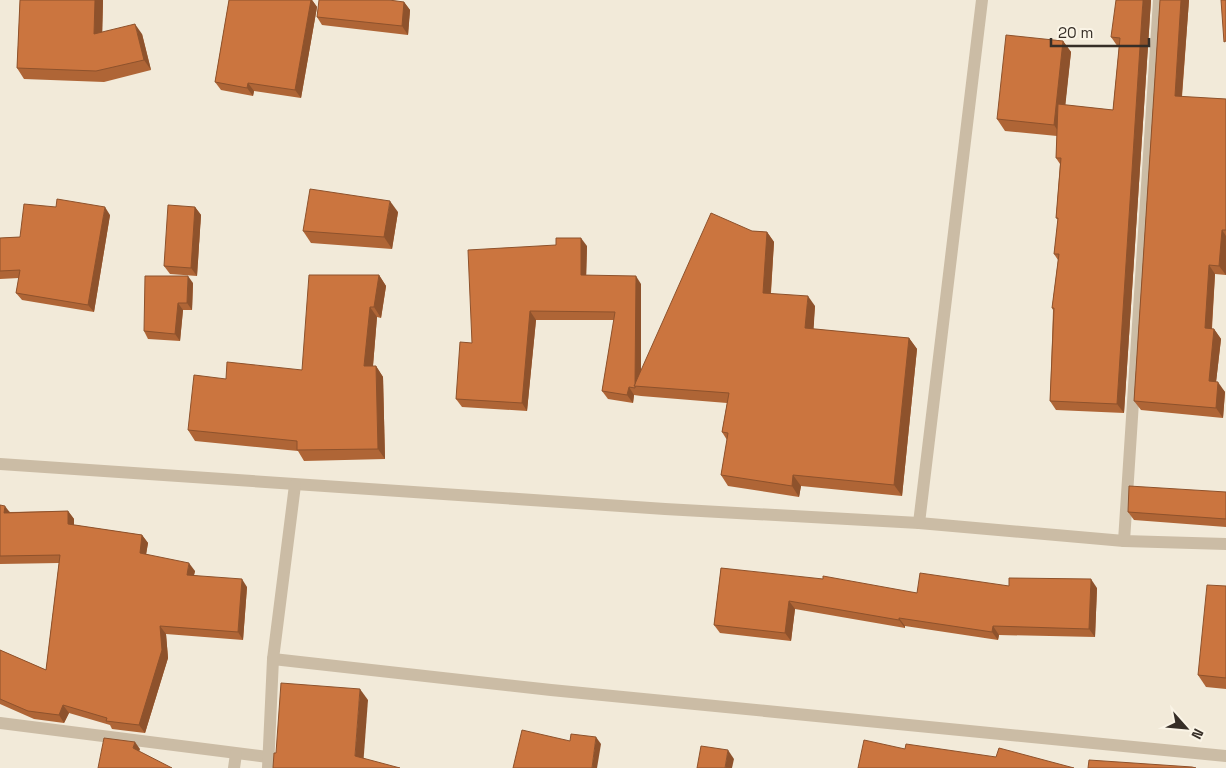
<svg xmlns="http://www.w3.org/2000/svg" width="1226" height="768" font-family="'Space Grotesk',sans-serif">
  <style>
    .lines { fill: none; stroke-linecap: round; stroke-linejoin: round }
    .minor { stroke: #cbbca5; stroke-width: 12 }
    .wall { fill: #af6536 }
    .shaded-wall { fill: #8e522c }
    .building { fill: #cb753f; stroke: #8e522c }
  </style>
  <rect width="100%" height="100%" fill="#f2ead9"/>
  <g class="lines">
    <g class="minor">
      <polyline points="0,464 665,509 919,523 1124,541 1226,544"/>
      <polyline points="919,523 982,0"/>
      <polyline points="1124,541 1159,0"/>
      <polyline points="273,659 551,690 1226,756"/>
      <polyline points="0,723 268,757"/>
      <polyline points="234,768 236,754"/>
      <polyline points="268,768 273,659 295,485"/>
    </g>
  </g>
  <g class="wall">
    <polygon points="20,0 103,0 102,32 142,34 151,70 104,82 24,79 17,68"/>
    <polygon points="229,0 312,0 317,7 301,98 254,91 253,96 221,90 215,82"/>
    <polygon points="1151,0 1124,413 1056,410 1050,401 1053,310 1052,308 1058,260 1054,254 1058,220 1056,218 1060,164 1056,158 1057,136 1005,131 997,119 1063,41 1071,52 1065,105 1113,110 1119,47 1118,47 1111,37"/>
    <polygon points="1160,0 1189,0 1182,97 1226,99 1226,275 1215,274 1212,329 1214,329 1221,339 1216,382 1225,392 1223,418 1141,410 1134,401"/>
    <polygon points="404,2 410,10 408,35 322,25 317,17"/>
    <polygon points="195,207 201,215 197,276 170,274 164,266"/>
    <polygon points="398,212 392,249 311,243 303,231"/>
    <polygon points="110,215 94,312 22,300 16,293 19,278 0,279 0,238 20,237"/>
    <polygon points="752,231 767,232 774,242 771,293 815,306 813,329 909,338 917,349 902,496 801,486 799,497 728,486 721,475 727,440 722,432 727,403 641,396 641,395 641,396 634,395 633,403 608,399 602,391 614,320 536,320 527,411 462,407 456,399 472,343 587,246 586,275 641,284 641,371"/>
    <polygon points="379,275 386,286 381,318 377,317 373,366 376,366 383,377 385,459 304,461 298,451 195,441 188,430 226,379 302,370"/>
    <polygon points="193,283 192,310 183,310 180,341 148,339 144,331"/>
    <polygon points="1226,492 1226,527 1134,520 1128,512"/>
    <polygon points="0,505 10,512 68,511 74,519 74,525 142,535 148,543 146,554 195,571 194,575 247,587 243,640 166,634 168,658 145,733 112,729 110,725 69,713 64,723 34,719 0,704 0,650 46,670 59,563 0,564"/>
    <polygon points="721,568 917,593 1009,586 1097,588 1095,637 999,635 998,640 905,626 905,628 795,609 791,641 720,633 714,625"/>
    <polygon points="1226,586 1226,689 1206,687 1198,675"/>
  </g>
  <g class="shaded-wall">
    <polygon points="95,0 103,0 102,45 94,34"/>
    <polygon points="311,0 312,0 317,7 301,98 295,90"/>
    <polygon points="1143,0 1151,0 1124,413 1117,404"/>
    <polygon points="1181,0 1189,0 1181,106 1175,96"/>
    <polygon points="404,2 410,10 408,35 402,26"/>
    <polygon points="135,24 142,34 151,70 144,60"/>
    <polygon points="1063,41 1071,52 1062,137 1054,125"/>
    <polygon points="248,83 254,91 253,96 247,88"/>
    <polygon points="390,201 398,212 392,249 384,237"/>
    <polygon points="105,207 110,215 94,312 88,305"/>
    <polygon points="195,207 201,215 197,276 191,268"/>
    <polygon points="1222,230 1226,236 1226,275 1219,266"/>
    <polygon points="767,232 774,242 770,303 763,293"/>
    <polygon points="581,238 587,246 586,284 581,275"/>
    <polygon points="1209,265 1215,274 1211,338 1205,328"/>
    <polygon points="379,275 386,286 381,318 374,307"/>
    <polygon points="188,276 193,283 192,310 187,303"/>
    <polygon points="636,276 641,284 641,386 635,386"/>
    <polygon points="808,296 815,306 813,339 805,328"/>
    <polygon points="178,303 183,310 180,341 175,334"/>
    <polygon points="370,307 377,317 372,377 364,366"/>
    <polygon points="530,311 536,320 527,411 522,403"/>
    <polygon points="1214,329 1221,339 1215,391 1209,381"/>
    <polygon points="909,338 917,349 902,496 894,485"/>
    <polygon points="376,366 383,377 385,459 378,449"/>
    <polygon points="1218,382 1225,392 1223,418 1216,408"/>
    <polygon points="629,387 634,395 633,403 627,395"/>
    <polygon points="793,475 801,486 799,497 792,486"/>
    <polygon points="5,506 11,514 4,513"/>
    <polygon points="68,511 74,519 74,532 68,524"/>
    <polygon points="142,535 148,543 145,561 140,553"/>
    <polygon points="189,563 195,571 192,583 187,575"/>
    <polygon points="242,579 247,587 243,640 238,632"/>
    <polygon points="1091,579 1097,588 1095,637 1089,629"/>
    <polygon points="789,601 795,609 791,641 785,633"/>
    <polygon points="899,618 905,626 905,628 899,620"/>
    <polygon points="160,626 166,634 168,658 145,733 139,725"/>
    <polygon points="993,626 999,635 998,640 992,632"/>
    <polygon points="360,689 368,700 363,767 355,756"/>
    <polygon points="63,705 69,713 64,723 59,715"/>
    <polygon points="596,737 601,744 597,768 592,768"/>
    <polygon points="135,742 140,749 138,755 133,748"/>
    <polygon points="728,750 734,759 732,768 725,768"/>
  </g>
  <g class="building">
    <polygon points="20,0 95,0 94,34 135,24 144,60 96,71 17,68"/>
    <polygon points="229,0 311,0 295,90 248,83 247,88 215,82"/>
    <polygon points="319,0 389,0 404,2 402,26 317,17"/>
    <polygon points="1116,0 1143,0 1117,404 1050,401 1054,308 1052,308 1059,254 1054,254 1058,218 1056,218 1061,158 1056,158 1058,104 1113,110 1120,38 1111,37"/>
    <polygon points="1160,0 1181,0 1175,96 1226,99 1226,230 1222,230 1219,266 1209,265 1205,328 1214,329 1209,381 1218,382 1216,408 1134,401"/>
    <polygon points="1221,0 1226,0 1226,41 1224,42"/>
    <polygon points="1006,35 1063,41 1054,125 997,119"/>
    <polygon points="310,189 390,201 384,237 303,231"/>
    <polygon points="57,199 105,207 88,305 16,293 20,270 0,271 0,238 20,237 24,204 56,207"/>
    <polygon points="168,205 195,207 191,268 164,266"/>
    <polygon points="711,213 752,231 767,232 763,293 808,296 805,328 909,338 894,485 793,475 792,486 721,475 728,433 722,432 729,393 634,386"/>
    <polygon points="556,238 581,238 581,275 636,276 635,384 634,386 635,386 635,388 629,387 627,395 602,391 615,312 530,311 522,403 456,399 460,342 472,343 468,250 556,245"/>
    <polygon points="309,275 379,275 374,307 370,307 364,366 376,366 378,449 297,450 297,441 188,430 194,375 226,379 227,362 302,370"/>
    <polygon points="145,276 188,276 187,303 178,303 175,334 144,331"/>
    <polygon points="1129,486 1226,492 1226,519 1128,512"/>
    <polygon points="0,505 5,506 4,513 68,511 68,524 142,535 140,553 189,563 187,575 242,579 238,632 160,626 162,650 139,725 106,721 107,718 63,705 59,715 28,711 0,699 0,650 46,670 60,555 0,556"/>
    <polygon points="721,568 823,579 823,576 917,593 920,573 1009,586 1009,578 1091,579 1089,629 993,626 992,632 899,618 899,620 789,601 785,633 714,625"/>
    <polygon points="1207,585 1226,586 1226,678 1198,675"/>
    <polygon points="281,683 360,689 355,756 400,768 273,768 274,753 276,753"/>
    <polygon points="522,730 570,741 571,734 596,737 592,768 513,768"/>
    <polygon points="104,738 135,742 133,748 172,768 98,768"/>
    <polygon points="864,740 905,749 906,744 996,757 999,748 1074,768 858,768"/>
    <polygon points="701,746 728,750 725,768 697,768"/>
    <polygon points="1089,760 1192,767 1196,768 1088,768"/>
  </g>
  <g transform="translate(1186 728) rotate(117)" stroke="#faf4e6" stroke-width="4" paint-order="stroke">
  <path d="M0-4L9 19L0 12L-9 19Z" fill="#362e27"/>
  <text y="-8" font-size="14" font-weight="bold" text-anchor="middle" fill="#362e27">N</text>
  </g>
  <path d="M1051 38v8h98v-8" fill="none" stroke="#362e27" stroke-width="2.5"/>
  <text x="1058" y="38" font-size="15" fill="#362e27" stroke="#faf4e6" stroke-width="4" paint-order="stroke">20 m</text>
</svg>
